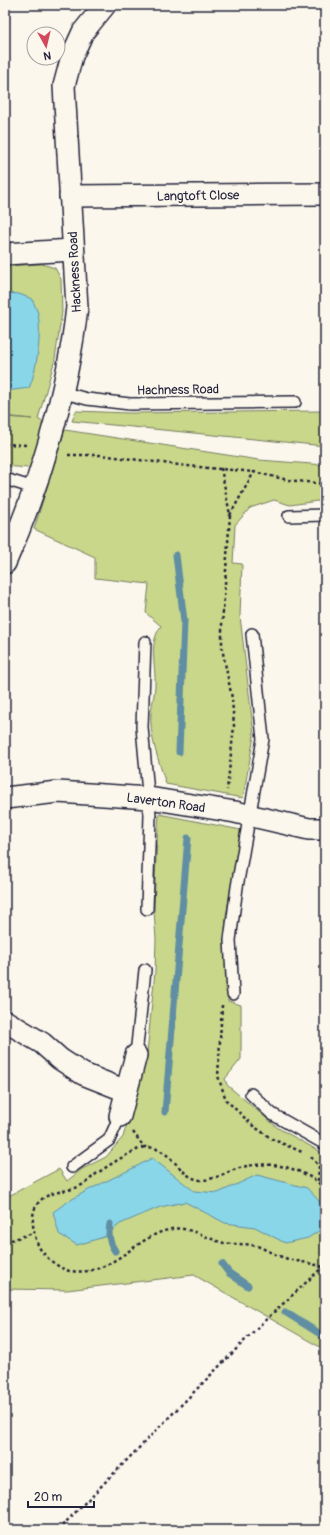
<svg xmlns="http://www.w3.org/2000/svg" width="330" height="1535" font-family="Pangolin,sans-serif">
  <style>
    .green { fill: #c9d78a; stroke: #767c62 }
    .water { fill: #8ad6e9; stroke: #608ea3 }
    .lines { fill: none; stroke-linecap: round; stroke-linejoin: round }
    .stream { stroke: #608ea3; stroke-width: 7 }
    .lane-casing { stroke: #22223b; stroke-width: 14 }
    .street-casing { stroke: #22223b; stroke-width: 24 }
    .path { stroke: #22223b; stroke-width: 2.5; stroke-dasharray: 3 3; stroke-linecap: butt }
    .lane { stroke: #fbf7ec; stroke-width: 11 }
    .street { stroke: #fbf7ec; stroke-width: 21 }
    .labels { text-anchor: middle; stroke-width: 4; stroke-linejoin: round; paint-order: stroke }
    .street-label { font-size: 13px; fill: #22223b; stroke: #fbf7ec }
  </style>
  <rect width="100%" height="100%" fill="#fbf7ec"/>
  <filter id="ink" filterUnits="userSpaceOnUse"><feTurbulence type="fractalNoise" baseFrequency=".025" numOctaves="2"/><feDisplacementMap in="SourceGraphic" scale="8" xChannelSelector="R" yChannelSelector="G"/><feConvolveMatrix kernelMatrix="1 2 1 2 8 2 1 2 1" color-interpolation-filters="sRGB"/></filter>
  <g filter="url(#ink)">
    <g class="green">
      <polygon points="42,264 55,268 61,279 62,312 55,359 38,419 52,428 40,469 5,466 5,417 32,419 5,416 5,266"/>
      <polygon points="76,411 129,413 325,411 325,446 72,421"/>
      <path d="M65 430 259 460 325 465V504L317 501 290 505 274 500 250 508 235 525 233 563 242 564 240 616 254 736 243 798 166 784C159 761 149 737 151 712 152 703 155 694 155 685 156 664 148 644 161 626L146 613 149 584 95 578V557L34 529Z"/>
      <polygon points="159,814 241,830 226,916 228,1001 241,1005 241,1059 225,1079 227,1085 278,1128 319,1151 325,1156 325,1350 194,1275 67,1290 5,1289 5,1198 59,1169 67,1181 82,1169 106,1157 123,1137 147,1053 155,971 156,939 154,911 156,856"/>
    </g>
    <g class="water">
      <path d="M5 293 19 294 32 299C34 304 37 309 38 314 42 332 37 371 29 388L6 391Z"/>
      <path d="M152 1158 194 1191 218 1193 257 1175 307 1188 319 1201 325 1215V1227L308 1238 285 1243 255 1227 225 1223 185 1202 160 1207 120 1224 104 1237 77 1245 59 1234 53 1212C83 1189 119 1177 152 1158Z"/>
    </g>
    <g class="lines">
      <g class="stream">
        <polyline points="176,555 184,621 179,752"/>
        <polyline points="165,1112 188,838"/>
        <path d="M110 1224C108 1235 109 1242 115 1251"/>
        <polyline points="222,1264 229,1273 248,1286"/>
        <polyline points="285,1312 325,1337"/>
      </g>
      <defs>
        <g id="lane">
          <polyline points="61,392 87,399 130,404 295,402"/>
          <polyline points="5,479 34,488"/>
          <polyline points="289,516 325,515"/>
          <polyline points="145,642 142,727 150,815 147,909"/>
          <polyline points="233,994 230,940 237,887 263,739 252,634"/>
          <polyline points="136,1055 145,970"/>
          <polyline points="251,1094 272,1114 325,1144"/>
          <polyline points="72,1167 109,1140 120,1116"/>
        </g>
        <g id="street">
          <polyline points="70,196 325,194"/>
          <polyline points="5,254 73,250"/>
          <path d="M5 563C39 487 68 391 77 307L64 86 72 56 83 32 105 5"/>
          <polyline points="5,798 58,792 149,798 235,812 309,829 325,829"/>
          <polyline points="5,1021 42,1043 60,1059 83,1074 126,1091"/>
          <polyline points="120,1116 136,1055"/>
        </g>
      </defs>
      <use href="#lane" class="lane-casing"/>
      <use href="#street" class="street-casing"/>
      <g class="path">
        <polyline points="5,444 26,445"/>
        <polyline points="68,455 100,455 187,466 254,472 288,480 325,484"/>
        <polyline points="221,468 230,515 222,625 222,648 232,698 234,726 227,790"/>
        <polyline points="230,515 254,472"/>
        <polyline points="222,1005 218,1076 226,1100 252,1125 272,1139 302,1152"/>
        <path d="M133 1132 144 1147C174 1146 179 1181 203 1180 217 1179 230 1170 243 1167 270 1160 306 1168 325 1189"/>
        <path d="M144 1147C128 1153 114 1162 99 1172 93 1176 88 1182 80 1186 68 1192 48 1191 39 1202 29 1213 33 1232 38 1245 43 1256 59 1269 70 1271 114 1277 134 1236 172 1229 190 1226 207 1239 224 1243 234 1245 246 1243 257 1246 265 1249 273 1254 282 1257 295 1262 309 1262 323 1267"/>
        <polyline points="311,1157 319,1166 318,1181"/>
        <polyline points="5,1242 33,1233"/>
        <polyline points="58,1530 259,1326 325,1265"/>
      </g>
      <use href="#lane" class="lane"/>
      <use href="#street" class="street"/>
    </g>
  </g>
  <g class="labels">
    <g class="street-label">
      <text transform="translate(198 195) rotate(-1)" y="5">Langtoft Close</text>
      <text transform="translate(74 272) rotate(-93)" y="5">Hackness Road</text>
      <text transform="translate(178 389) rotate(-1)" y="5">Hachness Road</text>
      <text transform="translate(166 802) rotate(8)" y="5">Laverton Road</text>
    </g>
  </g>
  <rect width="330" height="1535" fill="none" stroke="#fbf7ec" stroke-width="20"/>
  <rect x="10" y="10" width="310" height="1515" fill="none" stroke="#22223b" stroke-width="1.5" filter="url(#ink)"/>
  <g transform="translate(46 46) rotate(172)"><circle r="19" fill="#fbf7ec" stroke="#a4a2a5"/>
  <path d="M0-3L7 15L0 10L-7 15Z" fill="#d1495b"/>
  <text y="-6" font-size="11" font-weight="bold" text-anchor="middle" fill="#22223b">N</text>
  </g>
  <path d="M28 1501v6h66v-6" fill="none" stroke="#22223b" stroke-width="2"/>
  <text x="34" y="1501" font-size="12" fill="#22223b" stroke="#fbf7ec" stroke-width="3" paint-order="stroke">20 m</text>
</svg>
